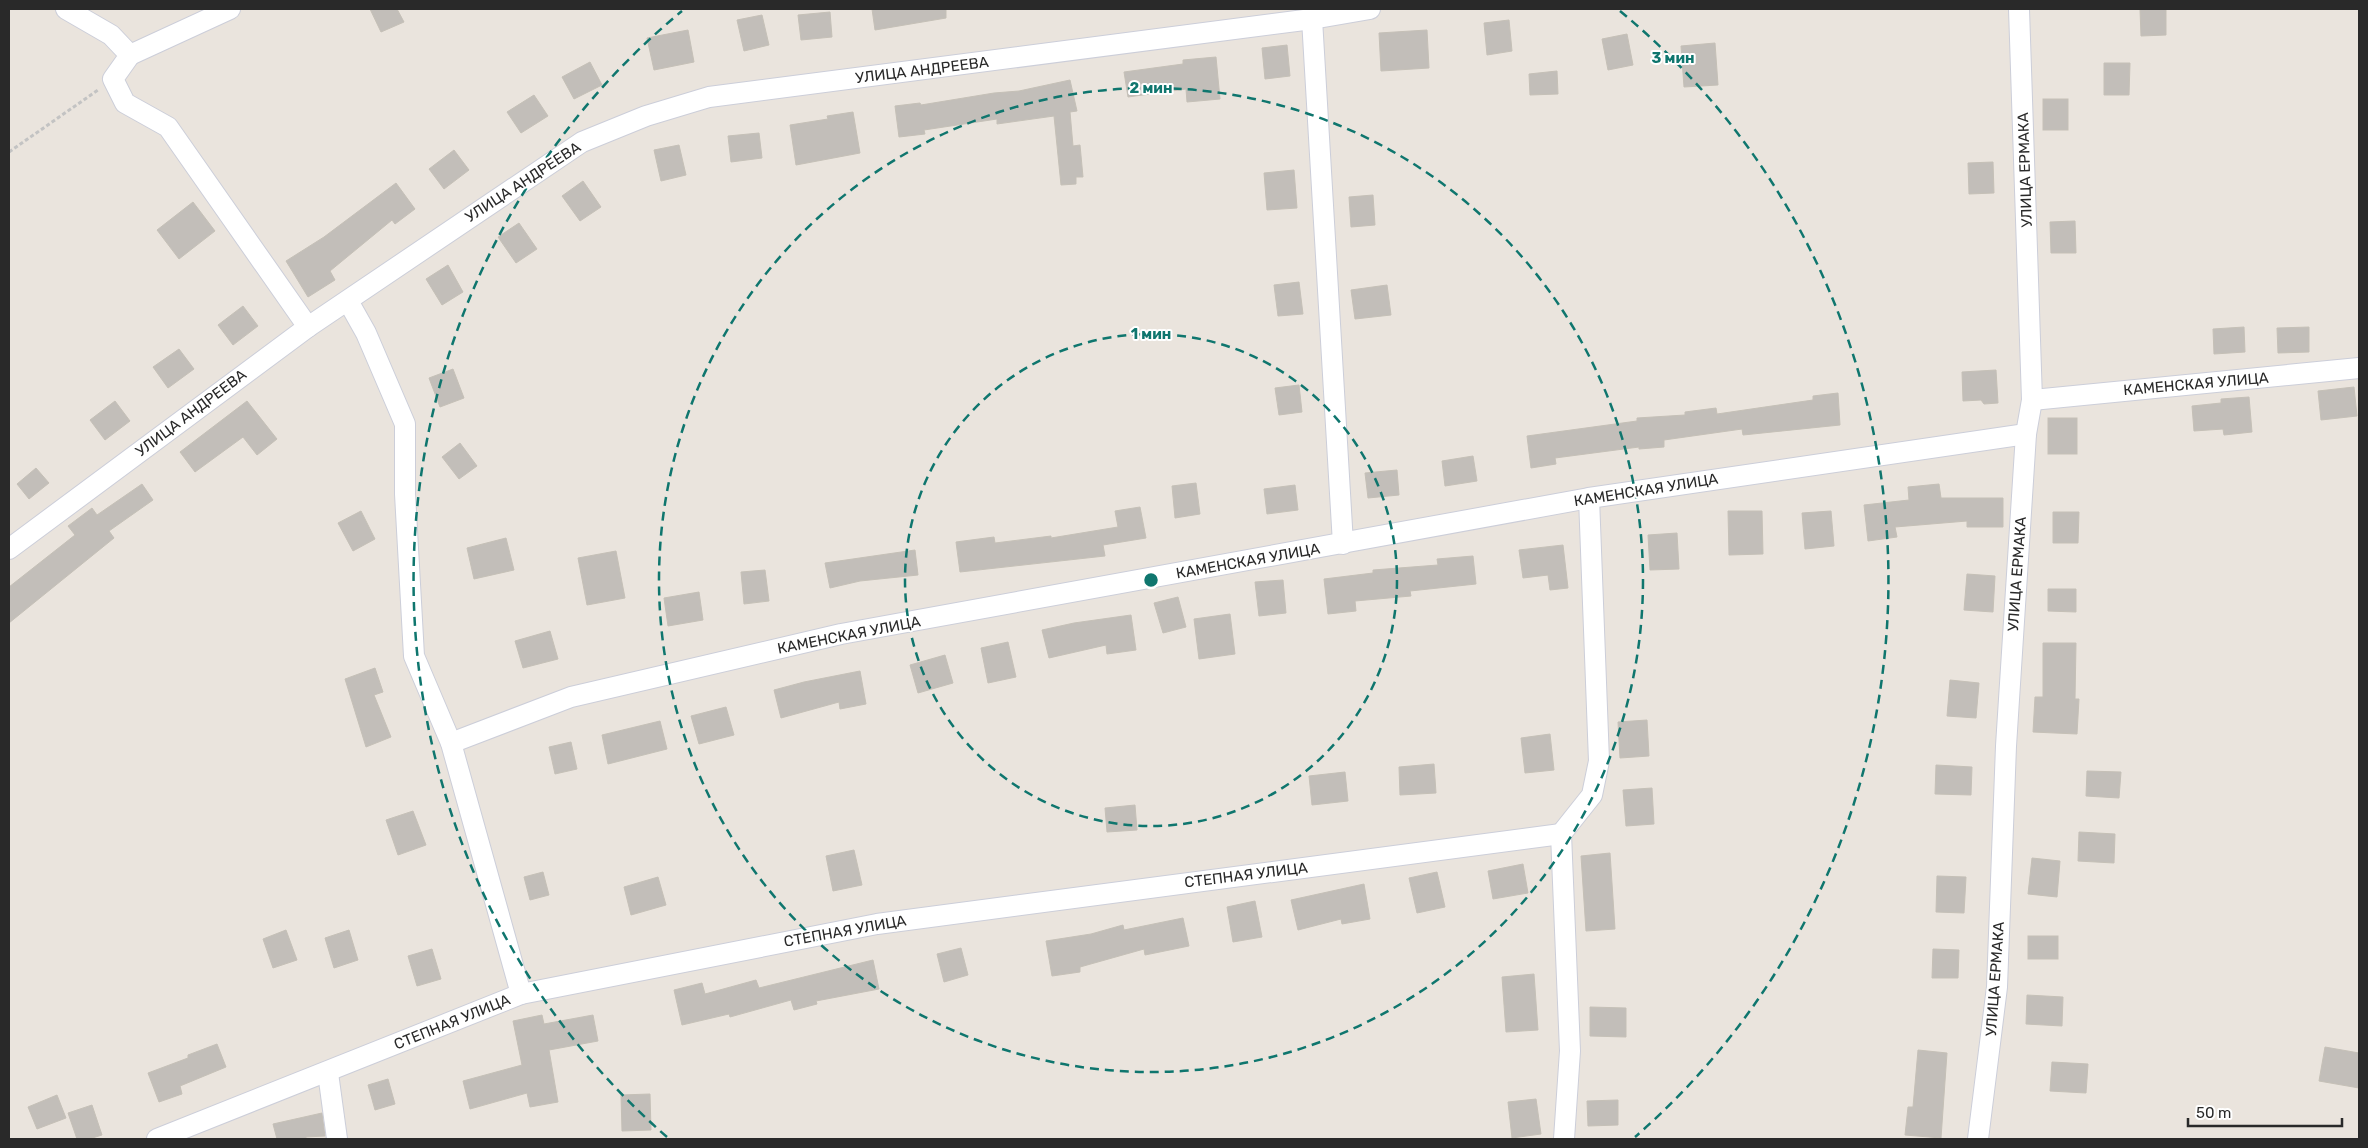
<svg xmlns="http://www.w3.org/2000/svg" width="2368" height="1148" font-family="Rubik,sans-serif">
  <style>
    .building { fill: #c2beb9; stroke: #c5c0b7 }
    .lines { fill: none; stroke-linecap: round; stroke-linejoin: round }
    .minor-casing { stroke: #ccced9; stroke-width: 22 }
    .path { stroke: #c3c3c3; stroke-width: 3; stroke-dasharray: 4 2.5; stroke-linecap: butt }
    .minor { stroke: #fff; stroke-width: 20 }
    .ring { fill: none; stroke: #0f766e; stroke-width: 2.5; stroke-dasharray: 9 6 }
    .labels { text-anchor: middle; stroke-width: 4; stroke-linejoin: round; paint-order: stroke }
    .street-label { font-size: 15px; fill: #292929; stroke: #fff }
    .centre { fill: #0f766e; stroke: #fff; stroke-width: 2.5 }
    .ring-label { font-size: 15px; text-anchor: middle; font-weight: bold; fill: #0f766e; stroke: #fff; stroke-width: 4; stroke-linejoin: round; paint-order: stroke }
  </style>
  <rect width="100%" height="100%" fill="#eae4dd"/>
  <g class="building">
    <polygon points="370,9 397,9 404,22 381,32"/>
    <polygon points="872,9 946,9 946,18 875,30"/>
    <polygon points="2140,9 2166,9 2166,35 2141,36"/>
    <polygon points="830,12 832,37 801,40 798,15"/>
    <polygon points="762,15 769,45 744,51 737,20"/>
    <polygon points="1509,20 1512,51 1487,55 1484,23"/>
    <polygon points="688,30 694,62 654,70 647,38"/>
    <polygon points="1427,30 1429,68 1381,71 1379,33"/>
    <polygon points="1627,34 1633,65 1608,70 1602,39"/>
    <polygon points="1715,43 1718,85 1684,87 1681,46"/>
    <polygon points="1287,45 1290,76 1265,79 1262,48"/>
    <polygon points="1216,57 1220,99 1187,102 1186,89 1128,97 1124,72 1183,64 1183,60"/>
    <polygon points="590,62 602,85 574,99 562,77"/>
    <polygon points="2104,63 2130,63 2129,95 2104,95"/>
    <polygon points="1557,71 1558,94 1530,95 1529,74"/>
    <polygon points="1070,80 1077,111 1070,112 1073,146 1080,145 1083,177 1076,177 1076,184 1061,185 1054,116 997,124 997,119 924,130 925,134 899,137 895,106 920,103 921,105 994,93 1019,91"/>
    <polygon points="534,95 548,116 521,133 507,112"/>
    <rect x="2043" y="99" width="25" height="31"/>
    <polygon points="853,112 860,153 796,165 790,125 828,119 827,116"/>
    <polygon points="759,133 762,158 731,162 728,136"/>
    <polygon points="679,145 686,175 661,181 654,150"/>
    <polygon points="454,150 469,170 444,189 429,169"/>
    <polygon points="1993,162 1994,193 1969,194 1968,163"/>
    <polygon points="1294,170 1297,208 1267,210 1264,173"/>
    <polygon points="583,181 601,207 580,221 562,196"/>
    <polygon points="396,183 415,209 395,224 392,220 330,271 335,280 308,297 286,261 324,237"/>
    <polygon points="1373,195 1375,225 1351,227 1349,197"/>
    <polygon points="193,202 215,231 179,259 157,230"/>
    <polygon points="2075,221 2076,253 2051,253 2050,222"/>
    <polygon points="519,223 537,249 516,263 498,237"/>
    <polygon points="448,265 463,292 442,305 426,279"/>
    <polygon points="1299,282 1303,314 1278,316 1274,285"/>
    <polygon points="1387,285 1391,315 1355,319 1351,290"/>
    <polygon points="243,306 258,326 233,345 218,325"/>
    <polygon points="2244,327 2245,352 2214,354 2213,329"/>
    <polygon points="2309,327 2309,352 2278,353 2277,328"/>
    <polygon points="179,349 194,369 168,388 153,367"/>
    <polygon points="453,369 464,398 440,407 429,378"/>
    <polygon points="1996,370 1998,403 1984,404 1981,400 1963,401 1962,372"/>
    <polygon points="1299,385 1302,412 1279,415 1275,388"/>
    <polygon points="2354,387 2357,416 2321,420 2318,391"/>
    <polygon points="1838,393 1840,425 1743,435 1742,429 1664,440 1664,447 1639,449 1639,447 1555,458 1556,464 1531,468 1527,436 1637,421 1637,418 1685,415 1685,412 1716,408 1717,414 1813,400 1813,396"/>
    <polygon points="2249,397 2252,432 2224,435 2223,429 2194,431 2192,406 2221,403 2221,399"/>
    <polygon points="115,401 130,421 105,440 90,420"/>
    <polygon points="247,401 277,439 257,455 243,437 195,472 180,452"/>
    <rect x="2048" y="418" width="29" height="36"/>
    <polygon points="460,443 477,466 459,479 442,457"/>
    <polygon points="1473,456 1477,481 1445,486 1442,461"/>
    <polygon points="36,468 49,483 29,499 17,484"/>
    <polygon points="1397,470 1399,495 1368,498 1365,473"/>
    <polygon points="1196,483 1200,514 1175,518 1172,486"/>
    <polygon points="142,484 153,500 109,531 114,538 9,623 9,587 75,535 68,526 92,508 97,515"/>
    <polygon points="1939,484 1941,498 2003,498 2003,527 1967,527 1967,521 1895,527 1897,537 1868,541 1864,505 1909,500 1908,487"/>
    <polygon points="1295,485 1298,510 1267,514 1264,489"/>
    <polygon points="1140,507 1146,538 1103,545 1105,556 960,572 956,542 994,537 995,543 1051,536 1051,538 1118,527 1115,511"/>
    <polygon points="361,511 375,539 353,551 338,523"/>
    <polygon points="1728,511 1762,511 1763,554 1729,555"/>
    <polygon points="1831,511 1834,546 1805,549 1802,513"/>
    <polygon points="2053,512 2079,512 2078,543 2053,543"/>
    <polygon points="1677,533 1679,569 1650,570 1648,535"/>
    <polygon points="506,538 514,570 474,579 467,548"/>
    <polygon points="1563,545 1568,588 1550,590 1548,575 1523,578 1519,550"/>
    <polygon points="915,550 918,575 860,581 830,588 825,563"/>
    <polygon points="616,551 625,598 587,605 578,558"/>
    <polygon points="1473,556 1476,584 1410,591 1411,596 1355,601 1356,611 1328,614 1324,579 1373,573 1373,570 1438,565 1437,559"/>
    <polygon points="765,570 769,601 744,604 741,572"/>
    <polygon points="1967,574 1995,576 1993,612 1964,610"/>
    <polygon points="1283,580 1286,613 1259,616 1255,582"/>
    <polygon points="2048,589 2076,589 2076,612 2048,611"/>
    <polygon points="699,592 703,620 668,626 664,598"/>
    <polygon points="1178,597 1186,627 1163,633 1154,603"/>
    <polygon points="1230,614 1235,654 1199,659 1194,619"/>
    <polygon points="1131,615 1136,650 1107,654 1106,645 1049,658 1042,630 1074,623"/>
    <polygon points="550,631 558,659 523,668 515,641"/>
    <polygon points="1008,642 1016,677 988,683 981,648"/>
    <polygon points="2043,643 2076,643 2075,699 2079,699 2077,734 2033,732 2035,697 2043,697"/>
    <polygon points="945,655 953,683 918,693 910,665"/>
    <polygon points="375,668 383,692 374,695 391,737 366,747 345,679"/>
    <polygon points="860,671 866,704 840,709 839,702 781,718 774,690 804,682"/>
    <polygon points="1950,680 1979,683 1976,718 1947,716"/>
    <polygon points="726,707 734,735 699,744 691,716"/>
    <polygon points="1647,720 1649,756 1620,758 1618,722"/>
    <polygon points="660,721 667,749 608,764 602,735"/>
    <polygon points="1550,734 1554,770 1525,773 1521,738"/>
    <polygon points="571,742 577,769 555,774 549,747"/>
    <polygon points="1434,764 1436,793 1400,795 1399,767"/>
    <polygon points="1936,765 1972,767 1971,795 1935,794"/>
    <polygon points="2087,771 2121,772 2119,798 2086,796"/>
    <polygon points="1345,772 1348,801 1312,805 1309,776"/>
    <polygon points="1652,788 1654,824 1626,826 1623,790"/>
    <polygon points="1135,805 1137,830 1107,832 1105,808"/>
    <polygon points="413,811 426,845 398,855 386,820"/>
    <polygon points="2079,832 2115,834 2114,863 2078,861"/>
    <polygon points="854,850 862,885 833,891 826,856"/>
    <polygon points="1610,853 1615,929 1586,931 1581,856"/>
    <polygon points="2032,858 2060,861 2057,897 2028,894"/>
    <polygon points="1523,864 1528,893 1493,899 1488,871"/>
    <polygon points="543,872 549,895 530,900 524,877"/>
    <polygon points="1437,872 1445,907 1417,913 1409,878"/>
    <polygon points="1937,876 1966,877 1964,913 1936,912"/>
    <polygon points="658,877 666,905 631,915 624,887"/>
    <polygon points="1364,884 1370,919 1342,924 1341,919 1298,930 1291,900"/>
    <polygon points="1255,901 1262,937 1233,942 1227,907"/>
    <polygon points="1183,918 1189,946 1145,955 1144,949 1080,967 1080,972 1052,976 1046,941 1091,934 1123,925 1124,930"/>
    <polygon points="286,930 297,960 273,968 263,939"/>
    <polygon points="349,930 358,960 334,968 325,938"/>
    <rect x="2028" y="936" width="30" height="23"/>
    <polygon points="961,948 968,975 944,982 937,954"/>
    <polygon points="432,949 441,979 417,986 408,956"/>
    <polygon points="1933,949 1959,950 1958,978 1932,978"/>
    <polygon points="873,960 879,989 816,1001 817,1004 794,1010 791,1000 730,1017 729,1014 682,1025 674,990 702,983 705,994 756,980 759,988"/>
    <polygon points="1534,974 1538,1030 1506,1032 1502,977"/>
    <polygon points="2027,995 2063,997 2062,1026 2026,1024"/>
    <polygon points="1590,1007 1626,1008 1626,1037 1590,1036"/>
    <polygon points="542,1015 544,1024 593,1015 598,1041 549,1050 558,1102 530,1107 527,1093 470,1109 463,1081 522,1065 513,1021"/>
    <polygon points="217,1044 226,1067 180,1086 182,1094 159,1102 148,1073 188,1058 188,1055"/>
    <polygon points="2325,1047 2359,1053 2359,1088 2319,1081"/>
    <polygon points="1918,1050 1947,1053 1941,1138 1905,1135 1908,1107 1913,1107"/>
    <polygon points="2052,1062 2088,1064 2086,1093 2050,1091"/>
    <polygon points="388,1079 395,1104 375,1110 368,1085"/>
    <polygon points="650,1094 651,1130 622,1131 621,1095"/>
    <polygon points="57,1095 66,1118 37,1129 28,1107"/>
    <polygon points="1536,1099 1541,1134 1512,1138 1508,1102"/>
    <polygon points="1618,1100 1618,1125 1588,1126 1587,1101"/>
    <polygon points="92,1105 102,1135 89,1139 77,1139 68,1113"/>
    <polygon points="322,1113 325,1136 306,1137 306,1139 277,1139 273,1124"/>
  </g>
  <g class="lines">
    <defs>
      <g id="minor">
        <polyline points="66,9 111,35 130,55 113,79 125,103 168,127 308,327"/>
        <polyline points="1312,19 1343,544"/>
        <polyline points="130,55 230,9"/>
        <polyline points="348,301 366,333 405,424 405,494 414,656 451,743 521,994"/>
        <polyline points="2032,400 2359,368"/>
        <polyline points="9,549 308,327 582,142 646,116 709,97 1312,19 1370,9"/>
        <polyline points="451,743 571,697 841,634 1589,498 2026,434"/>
        <polyline points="328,1073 337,1139"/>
        <polyline points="157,1139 521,994 877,924 1561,834"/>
        <polyline points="1564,1139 1570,1051 1561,834 1592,795 1599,761 1589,498"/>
        <polyline points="1978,1139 1997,987 2006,746 2026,434 2032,400 2019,9"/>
      </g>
    </defs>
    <use href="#minor" class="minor-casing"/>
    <polyline class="path" points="9,152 98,90"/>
    <use href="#minor" class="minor"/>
  </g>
  <g class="ring">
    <circle cx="1151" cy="580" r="246"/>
    <circle cx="1151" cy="580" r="492"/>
    <path d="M667 1137A738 738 0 0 1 682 11M1620 11A738 738 0 0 1 1635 1137"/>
  </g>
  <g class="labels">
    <g class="street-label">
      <text transform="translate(922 70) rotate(-7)" y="5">УЛИЦА АНДРЕЕВА</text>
      <text transform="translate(2025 170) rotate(-92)" y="5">УЛИЦА ЕРМАКА</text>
      <text transform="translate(523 182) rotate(-33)" y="5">УЛИЦА АНДРЕЕВА</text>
      <text transform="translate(2196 384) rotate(-5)" y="5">КАМЕНСКАЯ УЛИЦА</text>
      <text transform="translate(191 413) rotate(-37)" y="5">УЛИЦА АНДРЕЕВА</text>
      <text transform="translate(1646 490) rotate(-9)" y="5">КАМЕНСКАЯ УЛИЦА</text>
      <text transform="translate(1248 561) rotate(-10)" y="5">КАМЕНСКАЯ УЛИЦА</text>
      <text transform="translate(2017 574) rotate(-86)" y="5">УЛИЦА ЕРМАКА</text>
      <text transform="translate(849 635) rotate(-11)" y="5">КАМЕНСКАЯ УЛИЦА</text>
      <text transform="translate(1246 875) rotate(-7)" y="5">СТЕПНАЯ УЛИЦА</text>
      <text transform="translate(845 931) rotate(-10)" y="5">СТЕПНАЯ УЛИЦА</text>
      <text transform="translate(1995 979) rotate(-86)" y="5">УЛИЦА ЕРМАКА</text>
      <text transform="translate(452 1022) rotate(-22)" y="5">СТЕПНАЯ УЛИЦА</text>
    </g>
  </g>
  <circle cx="1151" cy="580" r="8" class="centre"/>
  <g class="ring-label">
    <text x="1673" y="63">3 мин</text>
    <text x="1151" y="93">2 мин</text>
    <text x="1151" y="339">1 мин</text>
  </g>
  <rect width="2368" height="1148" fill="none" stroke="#292929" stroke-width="20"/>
  <path d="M2188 1118v8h154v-8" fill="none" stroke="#292929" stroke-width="2.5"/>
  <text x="2196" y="1118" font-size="15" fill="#292929" stroke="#ffffff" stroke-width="4" paint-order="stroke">50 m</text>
</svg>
